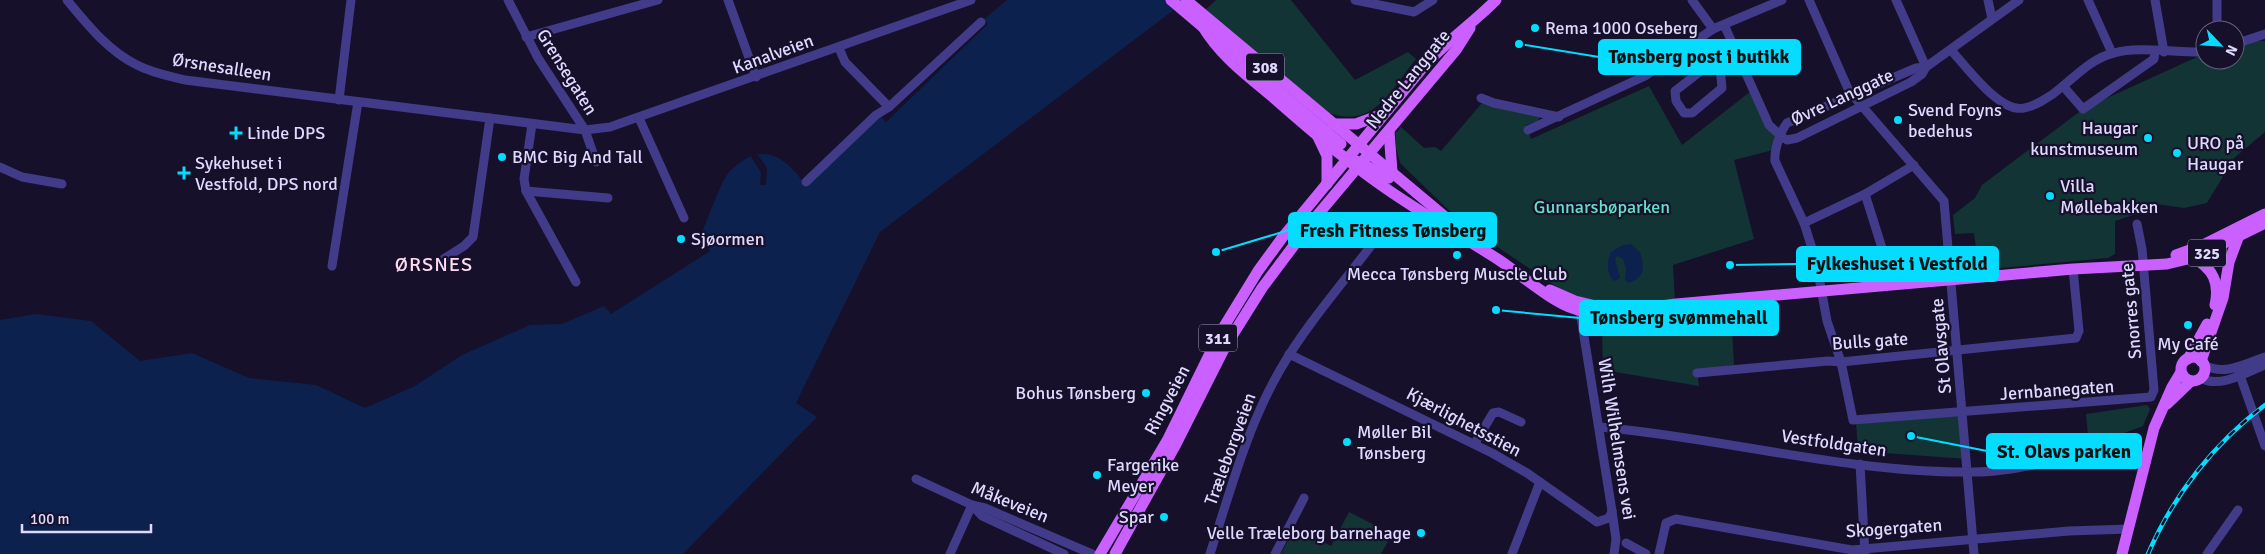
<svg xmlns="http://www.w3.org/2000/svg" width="2265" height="554" font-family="Signika,sans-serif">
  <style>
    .green { fill: #133434 }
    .water { fill: #0c214d }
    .pier { fill: #16102a }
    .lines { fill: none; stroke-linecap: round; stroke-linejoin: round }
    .minor { stroke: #413b89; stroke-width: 9 }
    .major { stroke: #ca60ff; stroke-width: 11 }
    .rail-casing { stroke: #05dcff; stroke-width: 4.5 }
    .rail { stroke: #16102a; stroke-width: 2.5; stroke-dasharray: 8; stroke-linecap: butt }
    .poi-dot { fill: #05dcff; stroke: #16102a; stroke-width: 2 }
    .labels { text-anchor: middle; stroke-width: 4.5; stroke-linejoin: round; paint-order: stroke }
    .shield { fill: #16102a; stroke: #a39dbf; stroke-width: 1 }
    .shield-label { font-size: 16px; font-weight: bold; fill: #dfd9ff }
    .poi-label { font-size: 18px; fill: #dfd9ff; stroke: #16102a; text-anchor: start }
    .street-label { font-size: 18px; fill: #dfd9ff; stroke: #16102a }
    .park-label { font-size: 18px; fill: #62e2c7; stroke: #16102a }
    .quarter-label { font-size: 20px; letter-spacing: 1px; fill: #ffdbf0; stroke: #16102a }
    .leader { fill: none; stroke: #05dcff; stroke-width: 2 }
    .callout-dot { fill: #05dcff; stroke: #16102a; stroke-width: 2 }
    .callout { fill: #05dcff; stroke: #05dcff; stroke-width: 2 }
    .callout-label { font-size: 19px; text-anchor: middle; font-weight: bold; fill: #111 }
  </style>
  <rect width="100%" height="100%" fill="#16102a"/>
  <g class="green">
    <path d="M1216 0H1291L1355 80 1408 52 1416 59C1389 92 1374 130 1326 112L1204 11Z"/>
    <polygon points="2248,41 2265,41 2265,132 2234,158 2207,203 2184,208 2156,204 2146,211 2115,221 2115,254 2108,258 1979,270 1974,233 1955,234 1953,215 1975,198 1982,185 2083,109 2197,57 2205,54 2205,60 2235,60 2235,45"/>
    <polygon points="1649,86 1682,145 1751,91 1776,133 1773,150 1734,160 1754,239 1673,265 1675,303 1611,307 1579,302 1462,223 1400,163 1396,148 1396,133 1401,127 1424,148 1435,147 1441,151 1482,103 1540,117 1537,122 1526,125 1531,139"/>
    <polygon points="1731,310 1734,365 1697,371 1699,386 1603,370 1602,331 1610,327 1612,318"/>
    <polygon points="2147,405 2150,409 2143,426 2089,446 2086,414"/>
    <polygon points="1963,414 1967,459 1858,451 1856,421"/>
    <polygon points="1349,512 1392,534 1381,554 1281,554 1295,527 1331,546"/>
  </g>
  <g class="water">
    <path d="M1007 0H1187L880 232 796 403 817 417 683 554H0V320L36 314 91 321 140 361 192 353 249 378 316 385 365 408 415 386 462 355 530 325 562 324 604 306 611 314 710 251 701 235C707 221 721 180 730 171 761 141 783 154 805 184L879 115 886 122 988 24 984 19Z"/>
    <path d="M1631 244 1640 252C1645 268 1645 278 1628 283L1625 280 1626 269 1623 259 1617 256 1615 259 1620 278 1614 281C1606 274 1607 260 1611 252L1623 245Z"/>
  </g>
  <polygon class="pier" points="754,155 758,155 767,168 766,185 760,185 761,172 751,157"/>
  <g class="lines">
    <g class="minor">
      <path d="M67 0C87 24 108 51 137 65 152 73 169 76 185 80L585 130 610 127 971 0"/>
      <polyline points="508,0 538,58 585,130 596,162"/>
      <polyline points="728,0 756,77"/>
      <polyline points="1355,0 1414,12 1433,0"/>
      <polyline points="1692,0 1713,29"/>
      <polyline points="1809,0 1849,91 1944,201 1974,554"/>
      <polyline points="1896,0 1926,67"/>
      <polyline points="1988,0 1992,19"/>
      <polyline points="2088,0 2112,53"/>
      <polyline points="2155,0 2164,52"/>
      <polyline points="2217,0 2217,30"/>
      <polyline points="1726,29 1769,125 1782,137"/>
      <polyline points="526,37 658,0"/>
      <polyline points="2235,44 2265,34"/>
      <polyline points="839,48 845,62 889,107"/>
      <path d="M1951 50C1966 67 1994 104 2016 108 2030 111 2053 95 2063 86 2079 73 2093 58 2114 53 2137 46 2179 53 2205 52"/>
      <polyline points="1719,57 1675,91 1676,101 1684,113 1692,113 1722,88 1719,57 1733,43"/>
      <path d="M1926 67 1916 68 1787 123C1780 132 1774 150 1775 161L1804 223 1816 261 1827 321 1841 362 1853 420 2151 397 2154 390 2142 249 2137 224"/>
      <polyline points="2063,86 2083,109 2154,59 2155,51"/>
      <polyline points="1481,98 1494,103 1559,117"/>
      <polyline points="339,100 351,0"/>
      <polyline points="639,118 684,218"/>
      <polyline points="532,124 524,179 526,191 576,282"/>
      <polyline points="1528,130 1645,76 1713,29 1782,0"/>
      <polyline points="1782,137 1787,140 1797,138 1911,82 1922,74 1926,67 2019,0"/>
      <polyline points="0,167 22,177 62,184"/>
      <polyline points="806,182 876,115 889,107 981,22"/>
      <polyline points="526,191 608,198"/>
      <polyline points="1865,194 1888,267"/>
      <polyline points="1804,223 1865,194 1914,165"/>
      <polyline points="442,260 464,246 473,237 490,118"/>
      <polyline points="332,266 358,102"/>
      <polyline points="1579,305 1612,511 1616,539 1614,554"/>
      <polyline points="1289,354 1492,453 1527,473 1597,522 1609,518 1612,511"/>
      <path d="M2204 365C2225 376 2244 364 2265 357"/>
      <polyline points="2237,367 2265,446"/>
      <polyline points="1697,373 1828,361 1841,362 2076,338 2079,331 2073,269"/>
      <path d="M2201 378C2220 389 2247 372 2265 365"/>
      <path d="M1600 427C1722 438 1844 472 1967 472 2000 473 2033 465 2064 459"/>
      <polyline points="1475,443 1493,413 1499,412 1521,422"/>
      <polyline points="1860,464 1865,554"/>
      <polyline points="916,479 972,505 985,508 1092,554"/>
      <polyline points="972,505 982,516 1064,554"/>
      <polyline points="1626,543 1646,554"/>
      <polyline points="950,554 972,505"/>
      <path d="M1210 554C1230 492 1247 427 1280 370 1310 318 1353 272 1388 223"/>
      <polyline points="1275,554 1304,498"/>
      <polyline points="1512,554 1540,482"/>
      <polyline points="1659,554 1666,523 1676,519 1852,550 2069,531 2129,529"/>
      <polyline points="2207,554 2238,510"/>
    </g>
    <g class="major">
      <polyline points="1171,0 1341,144"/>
      <polyline points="1186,0 1462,231"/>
      <path d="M1203 27C1221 57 1249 77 1275 99 1309 129 1344 159 1381 185 1419 212 1460 235 1499 260 1520 274 1553 303 1575 309 1603 318 1647 307 1676 304L2073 269 2167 264 2196 257 2265 223"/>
      <polyline points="1333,124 1356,124 1383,114"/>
      <polyline points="1389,131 1392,172"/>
      <polyline points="1318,137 1327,156 1327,184"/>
      <polyline points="1357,161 1389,178"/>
      <polyline points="2176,255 2201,246 2265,214"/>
      <path d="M2193 258C2213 268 2220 283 2215 305"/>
      <polyline points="1550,290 1575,301 1596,306"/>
      <circle cx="2193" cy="369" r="12"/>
      <polyline points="2188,359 2207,324"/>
      <polyline points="2201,361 2223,298 2229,262 2238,238"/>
      <polyline points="2167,404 2191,381"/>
      <path d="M1100 554 1168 439 1220 333 1258 271 1282 238 1425 65C1447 41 1473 23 1496 0"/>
      <polyline points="1115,554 1176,444 1225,347 1262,288 1310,224 1456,50 1470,28"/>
      <polyline points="2122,554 2154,428 2172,387 2181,372"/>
    </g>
    <defs>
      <path id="rail" d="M2148 554C2173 496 2214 443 2265 405"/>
    </defs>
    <use href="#rail" class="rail-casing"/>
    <use href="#rail" class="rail"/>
  </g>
  <g class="poi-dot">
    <circle cx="1535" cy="28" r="5"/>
    <circle cx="1898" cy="120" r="5"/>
    <path d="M233.5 125.5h5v5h5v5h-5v5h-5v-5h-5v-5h5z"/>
    <circle cx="2148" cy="138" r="5"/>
    <circle cx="2177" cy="153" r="5"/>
    <circle cx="502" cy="157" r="5"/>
    <path d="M181.5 165.5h5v5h5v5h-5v5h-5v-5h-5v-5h5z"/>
    <circle cx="2050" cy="196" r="5"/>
    <circle cx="681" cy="239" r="5"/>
    <circle cx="1457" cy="255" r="5"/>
    <circle cx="2188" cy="325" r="5"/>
    <circle cx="1146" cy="393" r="5"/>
    <circle cx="1347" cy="442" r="5"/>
    <circle cx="1097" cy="475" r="5"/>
    <circle cx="1164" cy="517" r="5"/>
    <circle cx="1421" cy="533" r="5"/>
  </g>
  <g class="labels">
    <g class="shield">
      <rect x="1246" y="53.5" width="38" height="27" rx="4"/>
      <rect x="2188" y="239.5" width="38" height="27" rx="4"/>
      <rect x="1199" y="324.5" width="38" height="27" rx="4"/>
    </g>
    <g class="shield-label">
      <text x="1265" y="73">308</text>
      <text x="2207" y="259">325</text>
      <text x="1218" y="344">311</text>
    </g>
    <g class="poi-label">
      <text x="1545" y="34">Rema 1000 Oseberg</text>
      <text x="1908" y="116">Svend Foyns<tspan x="1908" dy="21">bedehus</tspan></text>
      <text x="2138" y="134" text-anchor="end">Haugar<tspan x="2138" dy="21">kunstmuseum</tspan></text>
      <text x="247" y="139">Linde DPS</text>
      <text x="2187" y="149">URO på<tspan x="2187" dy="21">Haugar</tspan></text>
      <text x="512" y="163">BMC Big And Tall</text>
      <text x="195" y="169">Sykehuset i<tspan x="195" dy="21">Vestfold, DPS nord</tspan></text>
      <text x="2060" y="192">Villa<tspan x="2060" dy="21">Møllebakken</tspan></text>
      <text x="691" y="245">Sjøormen</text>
      <text x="1457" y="280" text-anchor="middle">Mecca Tønsberg Muscle Club</text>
      <text x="2188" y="350" text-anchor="middle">My Café</text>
      <text x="1136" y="399" text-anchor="end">Bohus Tønsberg</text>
      <text x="1357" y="438">Møller Bil<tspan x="1357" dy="21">Tønsberg</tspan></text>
      <text x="1107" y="471">Fargerike<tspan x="1107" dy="21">Meyer</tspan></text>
      <text x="1154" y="523" text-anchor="end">Spar</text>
      <text x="1411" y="539" text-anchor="end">Velle Træleborg barnehage</text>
    </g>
    <g class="street-label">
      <text transform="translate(773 54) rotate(-20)" y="6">Kanalveien</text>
      <text transform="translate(222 67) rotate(9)" y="6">Ørsnesalleen</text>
      <text transform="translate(567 72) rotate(58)" y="6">Grensegaten</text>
      <text transform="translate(1408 79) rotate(-51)" y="6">Nedre Langgate</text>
      <text transform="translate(1842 97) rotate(-25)" y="6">Øvre Langgate</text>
      <text transform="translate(2131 311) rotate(-95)" y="6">Snorres gate</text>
      <text transform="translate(1870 341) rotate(-4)" y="6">Bulls gate</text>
      <text transform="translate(1941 346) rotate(-95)" y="6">St Olavsgate</text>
      <text transform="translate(2057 390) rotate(-4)" y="6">Jernbanegaten</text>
      <text transform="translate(1167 400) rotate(-62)" y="6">Ringveien</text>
      <text transform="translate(1464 422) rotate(28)" y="6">Kjærlighetsstien</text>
      <text transform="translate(1617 439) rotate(81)" y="6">Wilh Wilhelmsens vei</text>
      <text transform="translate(1834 443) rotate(8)" y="6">Vestfoldgaten</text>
      <text transform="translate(1230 449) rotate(-70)" y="6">Træleborgveien</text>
      <text transform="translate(1010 502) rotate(22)" y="6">Måkeveien</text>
      <text transform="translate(1894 528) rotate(-4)" y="6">Skogergaten</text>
    </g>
    <g class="park-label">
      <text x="1602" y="213">Gunnarsbøparken</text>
    </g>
    <g class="quarter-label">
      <text x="434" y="271">ØRSNES</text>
    </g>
  </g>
  <path class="leader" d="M1519 44L1599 57M1216 252L1289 230M1730 265L1797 264M1496 310L1580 318M1911 436L1987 451"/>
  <g class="callout-dot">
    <circle cx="1519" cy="44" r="5"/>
    <circle cx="1216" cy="252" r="5"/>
    <circle cx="1730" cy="265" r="5"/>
    <circle cx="1496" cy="310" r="5"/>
    <circle cx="1911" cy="436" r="5"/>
  </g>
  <g class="callout">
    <rect x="1599" y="40" width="201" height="34" rx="5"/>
    <rect x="1289" y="213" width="207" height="34" rx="5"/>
    <rect x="1797" y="247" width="201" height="34" rx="5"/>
    <rect x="1580" y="301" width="198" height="34" rx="5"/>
    <rect x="1987" y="434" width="154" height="34" rx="5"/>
  </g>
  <g class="callout-label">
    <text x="1699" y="63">Tønsberg post i butikk</text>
    <text x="1393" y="237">Fresh Fitness Tønsberg</text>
    <text x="1897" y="270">Fylkeshuset i Vestfold</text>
    <text x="1679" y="324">Tønsberg svømmehall</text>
    <text x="2064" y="458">St. Olavs parken</text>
  </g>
  <g transform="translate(2220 45) rotate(115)"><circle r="24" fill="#16102a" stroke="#66607f"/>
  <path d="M0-4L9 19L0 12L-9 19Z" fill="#05dcff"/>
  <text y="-8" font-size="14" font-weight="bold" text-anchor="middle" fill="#dfd9ff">N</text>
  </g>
  <path d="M22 524v8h129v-8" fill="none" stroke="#dfd9ff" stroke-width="2.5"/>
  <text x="30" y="524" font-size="15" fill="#dfd9ff" stroke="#16102a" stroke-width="4" paint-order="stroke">100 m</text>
</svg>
